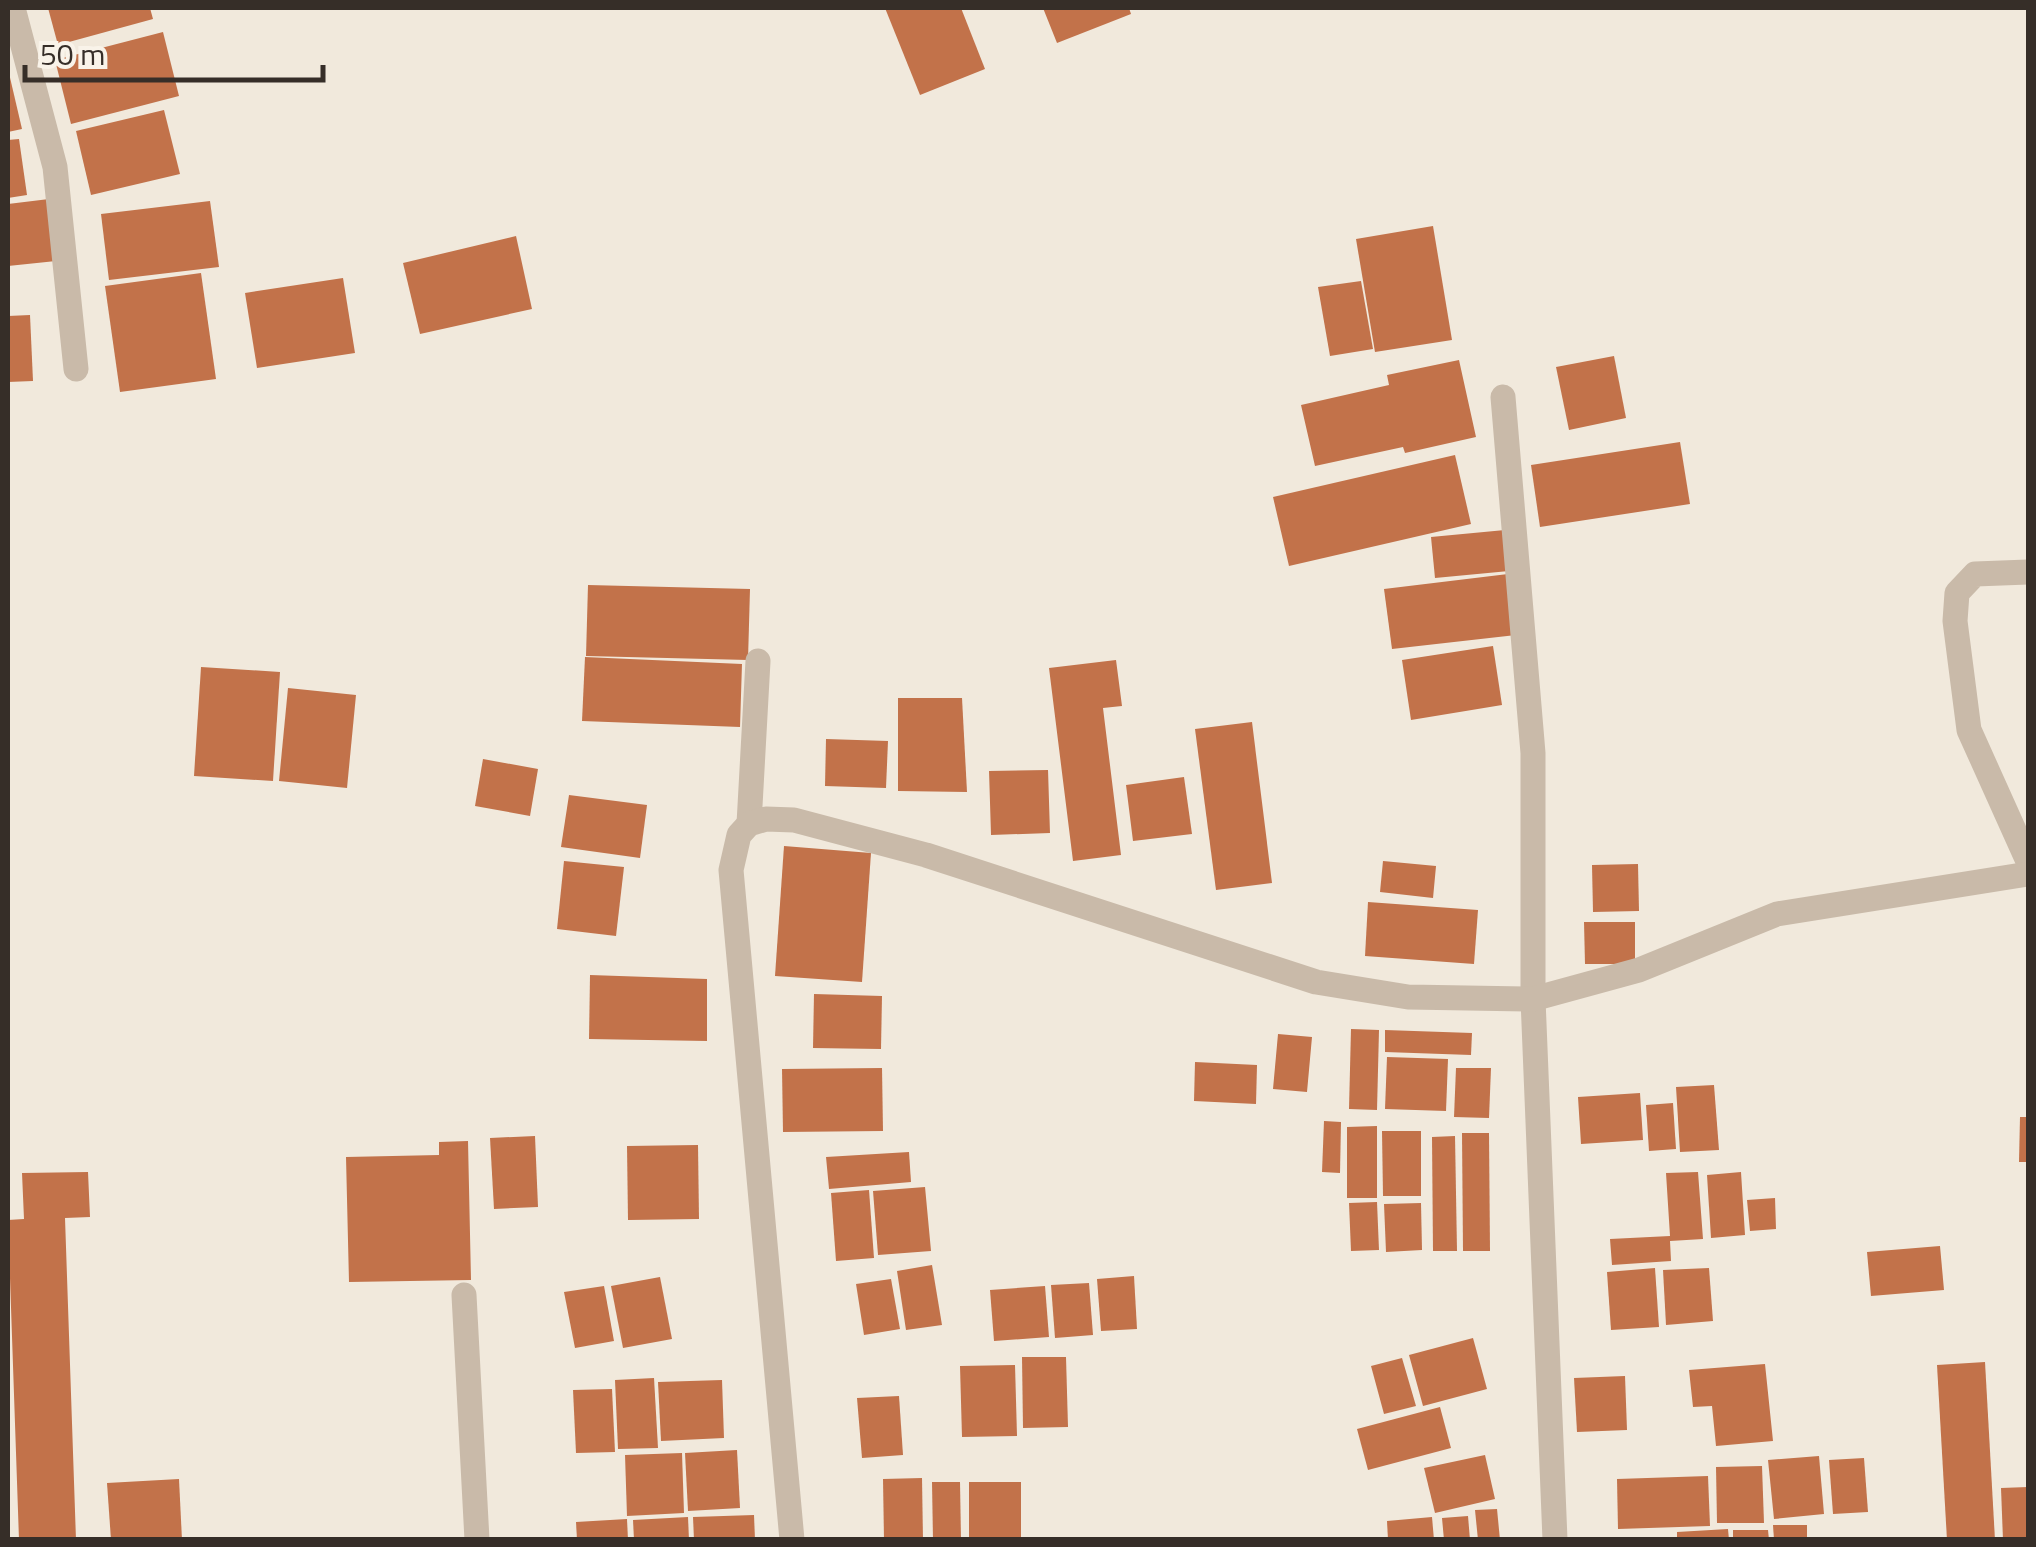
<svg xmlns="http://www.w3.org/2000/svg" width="2036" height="1547" font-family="'Titillium Web',sans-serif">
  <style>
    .building { fill: #c2724a }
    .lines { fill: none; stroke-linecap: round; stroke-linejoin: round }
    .street { stroke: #c9baa9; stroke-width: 25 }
  </style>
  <rect width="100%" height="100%" fill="#f1e9dc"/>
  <g class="building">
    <polygon points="48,8 150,8 153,19 58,45"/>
    <polygon points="885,8 961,8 985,69 920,95"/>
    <polygon points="1043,8 1129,8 1131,14 1057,43"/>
    <polygon points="163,32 179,96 71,124 55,60"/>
    <polygon points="8,69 22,129 8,132"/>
    <polygon points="164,110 180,174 91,195 76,131"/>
    <polygon points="19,139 27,195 8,198 8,140"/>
    <polygon points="49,199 56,261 8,266 8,204"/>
    <polygon points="210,201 219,267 109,280 101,214"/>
    <polygon points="1433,226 1452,340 1375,352 1356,239"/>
    <polygon points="516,236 532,309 420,334 403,263"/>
    <polygon points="201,273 216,379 120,392 105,286"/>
    <polygon points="343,278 355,353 257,368 245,293"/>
    <polygon points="1361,281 1373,349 1330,356 1318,287"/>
    <polygon points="30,315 33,381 8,382 8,316"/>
    <polygon points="1614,356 1626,418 1569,430 1556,367"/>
    <polygon points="1459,360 1476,437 1405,453 1403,447 1315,466 1301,405 1389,385 1387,375"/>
    <polygon points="1680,442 1690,504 1540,527 1531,465"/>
    <polygon points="1455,455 1471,524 1289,566 1273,497"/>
    <polygon points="1505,530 1509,571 1435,578 1431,537"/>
    <polygon points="1508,574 1516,635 1392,649 1384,589"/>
    <polygon points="588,585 750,589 748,660 586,656"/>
    <polygon points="1493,646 1502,705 1411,720 1402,660"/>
    <polygon points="585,657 742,664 740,727 582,721"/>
    <polygon points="1116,660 1122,706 1103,708 1121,855 1073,861 1049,668"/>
    <polygon points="201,667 280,672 273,781 194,776"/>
    <polygon points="288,688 356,695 347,788 279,781"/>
    <polygon points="898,698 962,698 967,792 898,791"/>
    <polygon points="1252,722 1272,883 1216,890 1195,729"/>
    <polygon points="826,739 888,741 886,788 825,786"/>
    <polygon points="483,759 538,769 530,816 475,806"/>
    <polygon points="1048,770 1050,833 991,835 989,771"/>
    <polygon points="1184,777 1192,834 1133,841 1126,785"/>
    <polygon points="569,795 647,805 640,858 561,847"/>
    <polygon points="784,846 871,853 862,982 775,976"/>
    <polygon points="564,861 624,867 616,936 557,929"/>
    <polygon points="1383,861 1436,866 1433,898 1380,892"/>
    <polygon points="1638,864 1639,911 1593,912 1592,865"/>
    <polygon points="1368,902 1478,910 1474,964 1365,956"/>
    <polygon points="1584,922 1635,922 1635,964 1585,964"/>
    <polygon points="590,975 707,979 707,1041 589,1039"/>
    <polygon points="814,994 882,996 881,1049 813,1048"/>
    <polygon points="1351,1029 1379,1030 1377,1110 1349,1109"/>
    <polygon points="1385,1030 1472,1033 1471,1055 1385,1052"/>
    <polygon points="1278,1034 1312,1037 1307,1092 1273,1089"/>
    <polygon points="1387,1057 1448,1059 1446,1111 1385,1109"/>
    <polygon points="1195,1062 1257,1065 1256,1104 1194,1101"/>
    <polygon points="882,1068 883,1131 783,1132 782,1069"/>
    <polygon points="1456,1068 1491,1068 1489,1118 1454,1117"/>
    <polygon points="1714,1085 1719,1150 1680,1152 1676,1087"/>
    <polygon points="1640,1093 1643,1140 1581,1144 1578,1097"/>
    <polygon points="1673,1103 1676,1149 1649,1151 1646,1105"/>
    <polygon points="2020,1117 2028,1117 2028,1162 2019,1162"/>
    <polygon points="1324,1121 1341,1122 1340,1173 1322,1172"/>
    <polygon points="1377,1126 1377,1198 1347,1198 1347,1127"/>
    <polygon points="1382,1131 1421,1131 1421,1196 1383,1196"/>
    <polygon points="1462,1133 1489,1133 1490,1251 1463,1251"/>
    <polygon points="535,1136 538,1207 494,1209 490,1138"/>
    <polygon points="1455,1136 1457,1251 1433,1251 1432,1137"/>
    <polygon points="468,1141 471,1280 349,1282 346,1157 439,1155 439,1142"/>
    <polygon points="698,1145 699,1219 628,1220 627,1146"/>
    <polygon points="909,1152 911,1182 829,1189 826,1157"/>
    <polygon points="88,1172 90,1217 65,1218 76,1540 19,1540 8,1220 24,1219 22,1173"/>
    <polygon points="1698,1172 1703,1239 1670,1241 1671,1261 1612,1265 1610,1239 1670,1236 1666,1173"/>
    <polygon points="1741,1172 1745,1235 1711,1238 1707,1175"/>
    <polygon points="925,1187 931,1251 878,1255 873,1191"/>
    <polygon points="869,1190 874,1258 836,1261 831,1193"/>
    <polygon points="1775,1198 1776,1229 1750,1231 1747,1200"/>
    <polygon points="1377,1202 1379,1250 1351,1251 1349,1203"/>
    <polygon points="1421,1203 1422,1250 1386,1252 1384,1204"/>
    <polygon points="1940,1246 1944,1290 1871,1296 1867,1252"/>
    <polygon points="932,1265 942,1325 906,1330 897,1271"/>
    <polygon points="1655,1268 1659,1327 1611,1330 1607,1272"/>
    <polygon points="1709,1268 1713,1321 1666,1325 1663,1270"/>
    <polygon points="1134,1276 1137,1329 1101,1331 1097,1279"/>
    <polygon points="660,1277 672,1339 623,1348 611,1286"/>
    <polygon points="891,1279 900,1329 864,1335 856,1284"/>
    <polygon points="1089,1283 1093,1335 1055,1338 1051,1285"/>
    <polygon points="604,1286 614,1341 575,1348 564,1292"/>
    <polygon points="1045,1286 1049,1337 994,1341 990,1290"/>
    <polygon points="1473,1338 1487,1389 1423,1406 1409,1355"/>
    <polygon points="1022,1357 1066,1357 1068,1427 1023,1428"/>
    <polygon points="1402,1358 1416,1406 1384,1414 1371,1366"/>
    <polygon points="1985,1362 1995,1540 1947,1540 1937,1365"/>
    <polygon points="1765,1364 1773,1441 1716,1446 1712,1406 1693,1407 1689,1370"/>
    <polygon points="1015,1365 1017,1436 962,1437 960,1366"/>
    <polygon points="1625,1376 1627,1430 1577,1432 1574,1378"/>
    <polygon points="654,1378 658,1448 618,1449 615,1380"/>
    <polygon points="722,1380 724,1438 661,1441 658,1382"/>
    <polygon points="612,1389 615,1452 576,1453 573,1390"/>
    <polygon points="899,1396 903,1455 862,1458 857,1398"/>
    <polygon points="1440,1407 1451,1448 1368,1470 1357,1429"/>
    <polygon points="737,1450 740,1508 688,1511 685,1453"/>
    <polygon points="682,1453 684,1513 627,1516 625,1455"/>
    <polygon points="1485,1455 1495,1499 1435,1513 1424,1468"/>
    <polygon points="1819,1456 1824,1514 1774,1519 1768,1460"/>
    <polygon points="1864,1458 1868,1512 1833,1514 1829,1460"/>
    <polygon points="1762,1466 1764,1523 1717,1523 1716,1467"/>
    <polygon points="1708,1476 1710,1526 1618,1529 1617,1479"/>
    <polygon points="922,1478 923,1540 884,1540 883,1479"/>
    <polygon points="179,1479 182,1540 111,1540 107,1483"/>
    <polygon points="932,1482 960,1482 961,1540 933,1540"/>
    <rect x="969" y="1482" width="52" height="58"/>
    <polygon points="2028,1487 2028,1540 2003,1540 2001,1488"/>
    <polygon points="1497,1509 1500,1540 1478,1540 1475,1510"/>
    <polygon points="754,1515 755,1540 694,1540 693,1517"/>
    <polygon points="1468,1516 1470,1540 1444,1540 1442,1518"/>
    <polygon points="688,1517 689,1540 634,1540 633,1520"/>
    <polygon points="1432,1517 1434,1540 1388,1540 1387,1521"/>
    <polygon points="627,1519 628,1540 577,1540 576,1522"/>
    <polygon points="1773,1525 1807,1525 1807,1540 1774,1540"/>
    <polygon points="1728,1529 1729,1540 1677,1540 1677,1532"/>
    <polygon points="1733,1530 1768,1530 1769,1540 1733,1540"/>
  </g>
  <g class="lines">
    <g class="street">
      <polyline points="13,8 55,167 76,369"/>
      <polyline points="1503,397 1533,753 1533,999 1555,1540"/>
      <polyline points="2028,572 1975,574 1957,593 1955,621 1969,730 2028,861"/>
      <polyline points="749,824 758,661"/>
      <polyline points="464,1295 477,1540"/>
      <polyline points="792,1540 731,870 739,835 749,824 766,819 794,820 926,855 1316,982 1408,997 1533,999 1639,970 1777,914 2028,874"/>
    </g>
  </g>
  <rect width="2036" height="1547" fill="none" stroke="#362e28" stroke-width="20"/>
  <path d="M25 65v15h298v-15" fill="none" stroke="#362e28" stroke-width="5"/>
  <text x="40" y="65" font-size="30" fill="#362e28" stroke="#f9f3e9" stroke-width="8" paint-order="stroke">50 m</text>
</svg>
